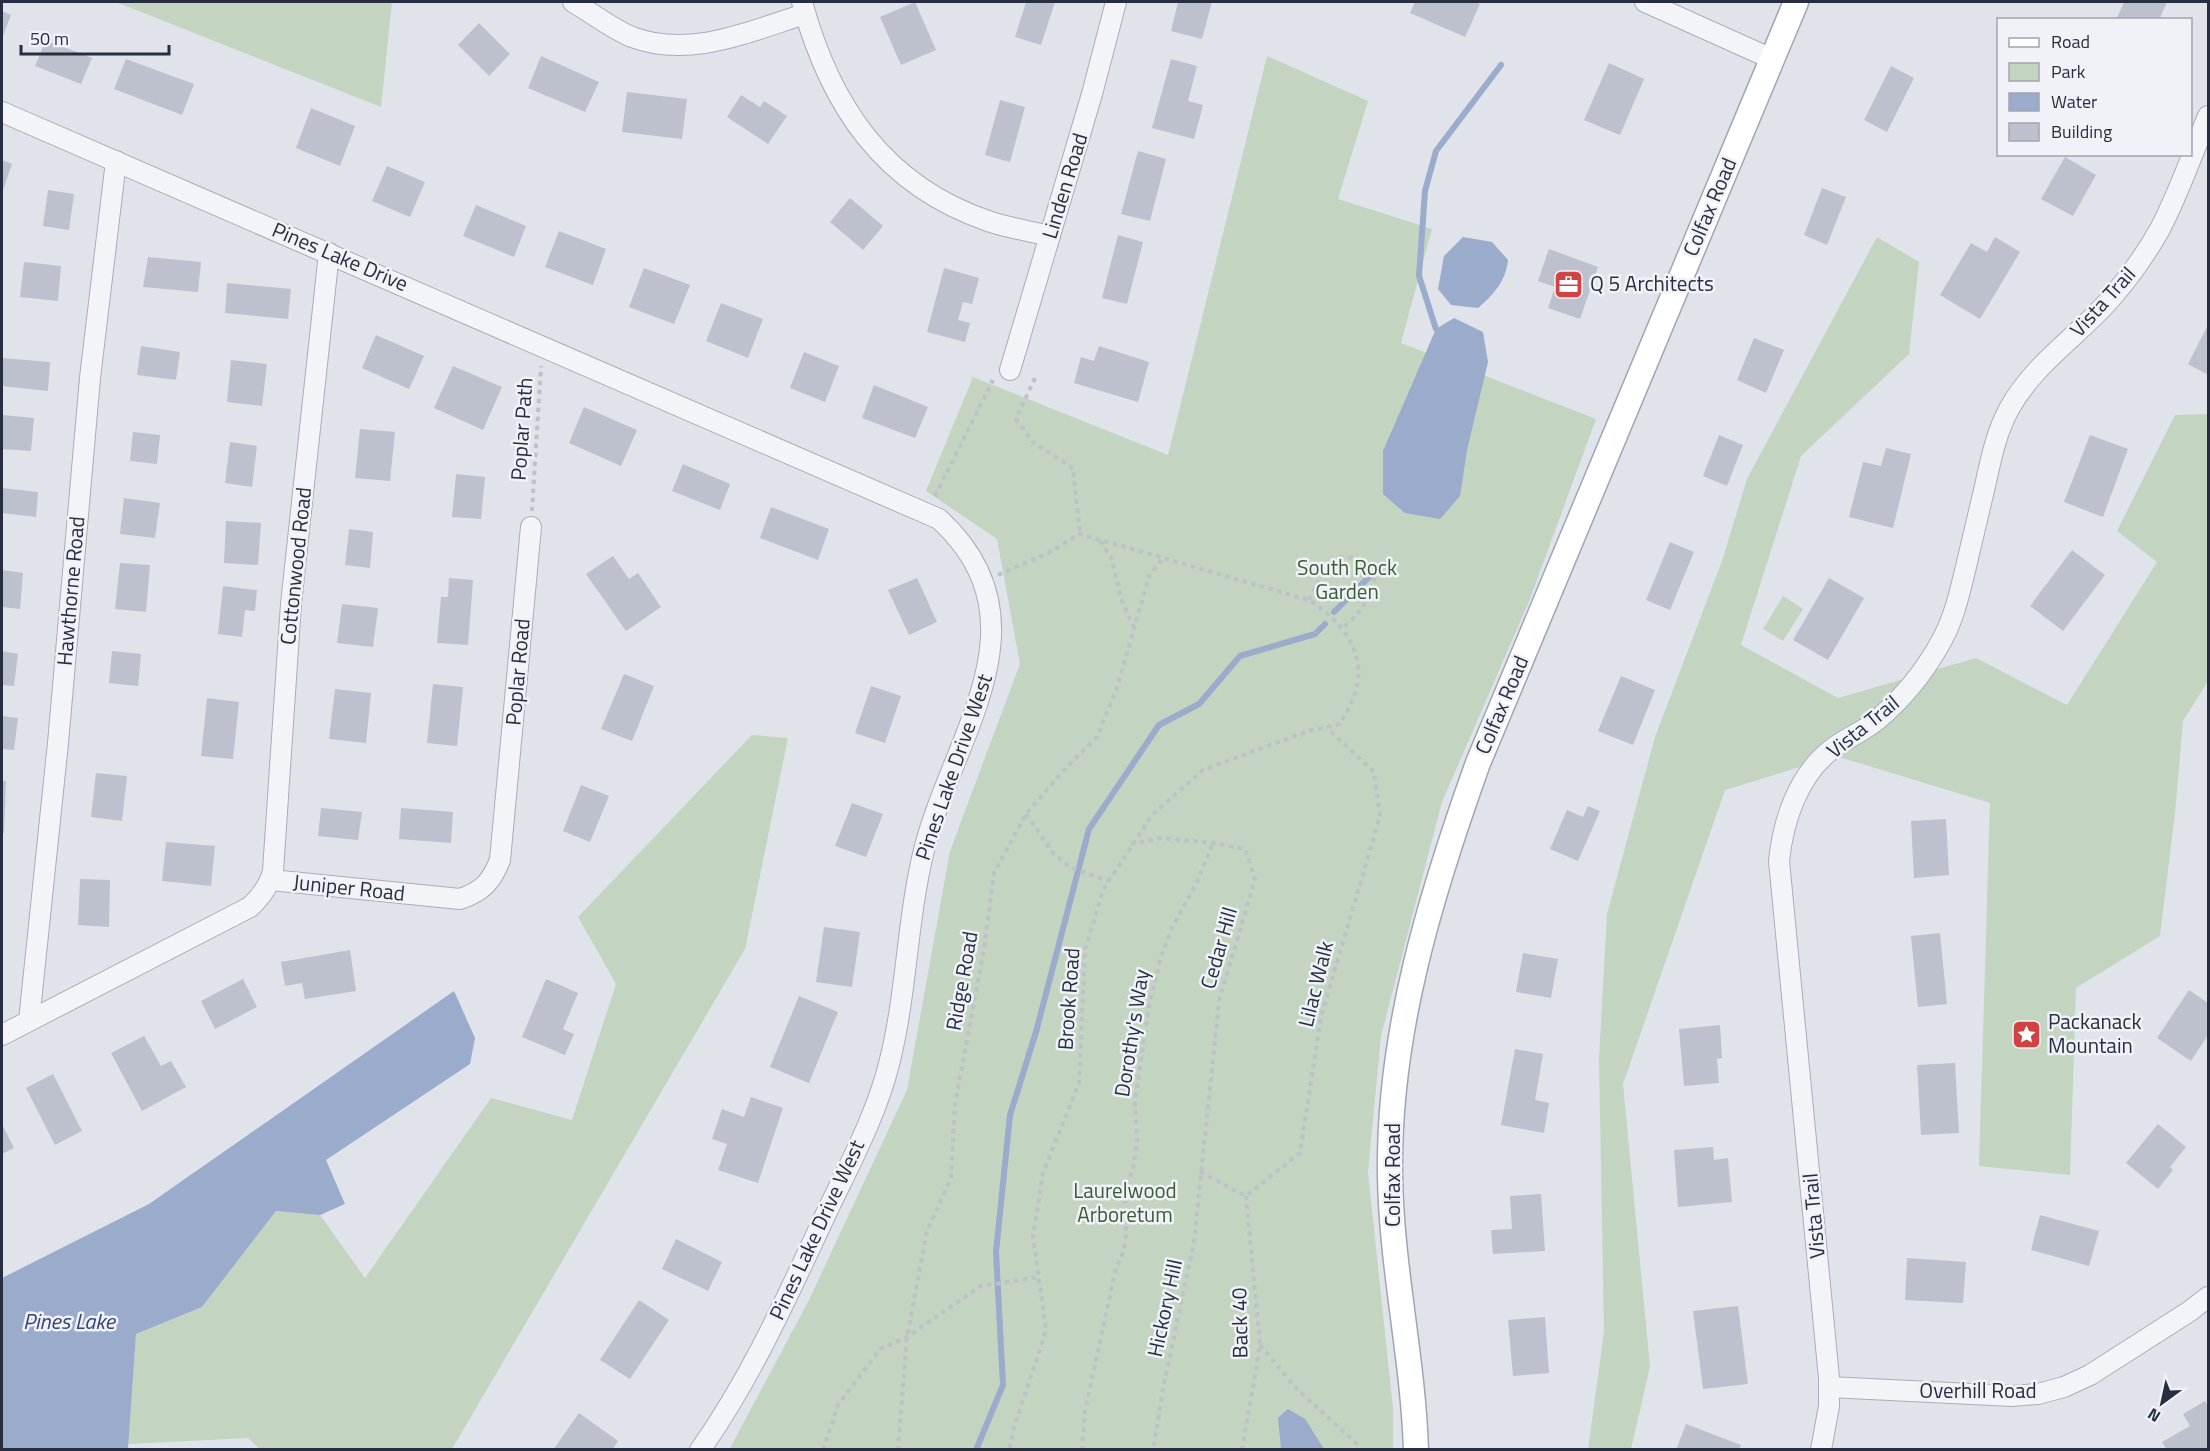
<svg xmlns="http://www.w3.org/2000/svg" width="2210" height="1451" font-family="'Titillium Web',sans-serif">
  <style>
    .green { fill: #c3d4c1 }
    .water { fill: #9aabcb }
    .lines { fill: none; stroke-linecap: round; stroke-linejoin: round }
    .stream { stroke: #9aabcb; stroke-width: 6 }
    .building { fill: #bdc1cd }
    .minor-casing { stroke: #a9adb8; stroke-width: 22 }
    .major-casing { stroke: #9fa5b6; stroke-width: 27 }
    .path { stroke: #bec1c9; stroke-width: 4; stroke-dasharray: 4.5 4.5; stroke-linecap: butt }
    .minor { stroke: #f3f4f8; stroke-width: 20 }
    .major { stroke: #fff; stroke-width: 24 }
    .labels { text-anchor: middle; stroke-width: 5; stroke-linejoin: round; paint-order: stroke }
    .street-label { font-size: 21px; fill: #282e42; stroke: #f0f2f7 }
    .poi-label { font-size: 21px; fill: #282e42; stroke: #f0f2f7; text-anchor: start }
    .park-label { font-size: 21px; fill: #375e35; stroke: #f0f2f7 }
    .water-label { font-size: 22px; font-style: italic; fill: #314677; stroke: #f0f2f7 }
  </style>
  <rect width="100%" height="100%" fill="#e0e3ea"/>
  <g class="green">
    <polygon points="116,2 392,2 381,107"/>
    <polygon points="1267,56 1368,101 1338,199 1432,229 1401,343 1596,419 1530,599 1442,802 1381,1036 1368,1172 1393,1409 1393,1449 729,1450 809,1300 907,1090 950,851 1020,664 997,539 926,491 973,377 1168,455"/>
    <polygon points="1877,237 1919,262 1909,354 1801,456 1741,645 1838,698 1976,658 2067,705 2157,562 2117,531 2175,415 2208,414 2208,681 2183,721 2175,813 2160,936 2076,988 2070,1175 1979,1166 1990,803 1836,756 1725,790 1623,1084 1650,1367 1631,1449 1588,1450 1604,1331 1599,1059 1607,914 1655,737 1722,561 1747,479"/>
    <polygon points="1783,596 1803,609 1783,641 1763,629"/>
    <polygon points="752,735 788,738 745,949 452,1449 260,1449 248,1438 128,1444 136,1334 202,1307 276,1211 320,1215 365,1278 491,1098 572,1120 616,984 578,917"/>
  </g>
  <g class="water">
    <path d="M1463 237 1492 242 1508 260C1506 281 1493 295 1478 308L1451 305 1438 289 1444 256Z"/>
    <polygon points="1454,318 1483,332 1488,362 1467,450 1460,496 1440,519 1405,513 1383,494 1383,451 1436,329"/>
    <polygon points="454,991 475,1038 470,1064 326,1160 345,1204 320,1215 276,1211 202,1307 136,1334 128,1449 2,1449 2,1278 149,1204"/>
    <polygon points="1288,1409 1305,1419 1324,1449 1281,1449 1278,1418"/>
  </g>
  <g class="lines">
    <g class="stream">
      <polyline points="1436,329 1419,276 1425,191 1436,151 1501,65"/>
      <polyline points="1334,612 1372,574"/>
      <polyline points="976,1450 1003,1385 996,1252 1010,1115 1036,1032 1089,829 1159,725 1199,704 1240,656 1315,634 1325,624"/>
    </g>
  </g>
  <g class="building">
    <polygon points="915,2 936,50 901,65 880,17"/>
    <polygon points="1026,2 1055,2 1041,45 1015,37"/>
    <polygon points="1178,2 1212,2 1202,39 1171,31"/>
    <polygon points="1415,2 1474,2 1480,4 1465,37 1410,13"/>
    <polygon points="2124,2 2167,2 2159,20 2116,20"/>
    <polygon points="2,11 11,15 2,38"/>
    <polygon points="479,23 510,54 489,76 458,45"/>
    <polygon points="46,40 92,58 81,84 35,66"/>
    <polygon points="541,56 599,82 585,112 528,88"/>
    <polygon points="126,59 194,84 182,115 114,89"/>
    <polygon points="1171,59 1197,66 1188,101 1203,105 1194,139 1152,128"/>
    <polygon points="1609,63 1644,79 1620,135 1584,120"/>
    <polygon points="1891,66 1914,78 1887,132 1864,120"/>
    <polygon points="627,92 687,99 682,139 622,132"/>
    <polygon points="741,95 760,107 764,101 787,116 768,144 727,117"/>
    <polygon points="1000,100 1025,107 1010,162 985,155"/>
    <polygon points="311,108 355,126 340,166 296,148"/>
    <polygon points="1138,151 1166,159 1150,221 1121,214"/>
    <polygon points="2065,157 2096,175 2073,216 2041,199"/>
    <polygon points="2,160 12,164 2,193"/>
    <polygon points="387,166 425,182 410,217 372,201"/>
    <polygon points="1822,188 1846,197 1827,245 1804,235"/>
    <polygon points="48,190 74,194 69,230 43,226"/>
    <polygon points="850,198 883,226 863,250 830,222"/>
    <polygon points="476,205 526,226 514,257 463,236"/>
    <polygon points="559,231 606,249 593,285 545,267"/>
    <polygon points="1118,235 1143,242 1127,304 1102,298"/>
    <polygon points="1995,237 2020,252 1980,319 1940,295 1971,243 1987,252"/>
    <polygon points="1549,249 1598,267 1580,319 1548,308 1555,287 1538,281"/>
    <polygon points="148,257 201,262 198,292 143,287"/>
    <polygon points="24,262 61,266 58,301 20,297"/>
    <polygon points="644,268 690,285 674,324 629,307"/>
    <polygon points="944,268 979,278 972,304 963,302 958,320 970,323 965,342 927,332"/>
    <polygon points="227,283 291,289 288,319 225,313"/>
    <polygon points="721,303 763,319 748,358 706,341"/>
    <polygon points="2208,325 2208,375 2188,364"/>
    <polygon points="376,335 424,356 409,389 362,368"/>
    <polygon points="1754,338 1784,350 1766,393 1737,380"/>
    <polygon points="141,346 180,352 176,380 137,375"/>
    <polygon points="1099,346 1149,362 1138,402 1074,383 1081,357 1094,361"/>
    <polygon points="804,352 839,366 825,402 790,388"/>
    <polygon points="2,358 50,362 48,391 2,386"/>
    <polygon points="231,360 267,364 262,406 227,402"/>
    <polygon points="453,366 502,387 483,430 434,408"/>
    <polygon points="874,385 928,407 915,438 862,418"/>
    <polygon points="584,407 637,430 621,466 569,443"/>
    <polygon points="3,415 34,418 31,451 2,449"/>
    <polygon points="360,429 395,432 390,481 355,478"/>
    <polygon points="133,432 160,435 157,464 130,461"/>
    <polygon points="1719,435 1743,445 1727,486 1703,476"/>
    <polygon points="2090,435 2128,449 2103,517 2064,502"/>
    <polygon points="230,442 257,446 252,487 225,483"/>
    <polygon points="1886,448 1911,454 1893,528 1849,517 1863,462 1881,466"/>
    <polygon points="683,464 730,484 720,510 672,491"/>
    <polygon points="456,474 485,477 481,519 452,517"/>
    <polygon points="2,488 38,492 36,517 2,513"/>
    <polygon points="124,498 160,503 155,538 120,534"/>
    <polygon points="771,507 829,529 818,560 760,538"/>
    <polygon points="226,521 261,523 258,565 224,563"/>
    <polygon points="349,529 373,532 370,568 345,565"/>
    <polygon points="1670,542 1694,552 1670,610 1646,600"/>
    <polygon points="2072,550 2105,575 2063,631 2030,606"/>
    <polygon points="613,556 629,579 638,573 661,607 626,631 586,574"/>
    <polygon points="120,563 150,565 146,612 115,609"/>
    <polygon points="2,570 23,573 20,609 2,607"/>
    <polygon points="449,578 473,580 468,645 437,643 441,597 448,597"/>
    <polygon points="917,578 937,622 909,635 888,590"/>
    <polygon points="1829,578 1864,598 1828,660 1793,640"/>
    <polygon points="223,586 257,590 255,611 245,610 242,637 218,634"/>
    <polygon points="342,604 378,608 373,647 337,643"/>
    <polygon points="2,651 18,654 14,686 2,685"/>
    <polygon points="112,651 141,654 138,686 109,683"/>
    <polygon points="624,674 654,686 632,741 601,729"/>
    <polygon points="1621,676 1655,690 1633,745 1598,731"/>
    <polygon points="433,684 463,687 457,746 427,743"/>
    <polygon points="871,686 901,696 885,743 855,733"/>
    <polygon points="335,689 371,693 366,743 329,739"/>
    <polygon points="207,698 239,702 233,759 201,756"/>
    <polygon points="2,716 18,718 14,750 2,749"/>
    <polygon points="96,773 127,776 122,821 91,817"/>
    <polygon points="2,781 6,781 4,833 2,833"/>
    <polygon points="581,785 609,796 590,842 563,831"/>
    <polygon points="852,803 883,814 866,857 835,846"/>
    <polygon points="1588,806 1600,811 1578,861 1550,849 1567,810 1583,817"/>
    <polygon points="321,808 362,812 358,840 318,836"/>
    <polygon points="401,808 453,812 451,843 399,839"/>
    <polygon points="1946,819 1949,875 1914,878 1911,821"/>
    <polygon points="166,842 215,846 211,886 162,881"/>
    <polygon points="80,879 110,880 109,927 78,925"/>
    <polygon points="824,927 860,932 852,987 816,982"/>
    <polygon points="1940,933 1947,1004 1918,1007 1911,936"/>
    <polygon points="350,950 356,991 305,999 302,983 285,986 281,962"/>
    <polygon points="1523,953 1558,959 1551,998 1516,992"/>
    <polygon points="243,979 257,1007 215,1029 201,1001"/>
    <polygon points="546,979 578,993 563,1029 574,1034 565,1055 522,1037"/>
    <polygon points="2189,990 2208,1003 2208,1035 2191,1061 2157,1038"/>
    <polygon points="799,996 838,1012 809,1083 770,1067"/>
    <polygon points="1720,1025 1722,1058 1717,1059 1719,1083 1684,1086 1679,1029"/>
    <polygon points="144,1036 161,1066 171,1061 186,1087 142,1111 111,1053"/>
    <polygon points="1515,1049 1543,1054 1535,1100 1549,1103 1544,1133 1501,1125"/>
    <polygon points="1955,1063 1959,1133 1921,1135 1917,1065"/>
    <polygon points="53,1074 82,1131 55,1145 26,1088"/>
    <polygon points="751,1097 783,1108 758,1183 718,1170 727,1144 712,1139 722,1109 744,1117"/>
    <polygon points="2,1124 14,1148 2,1154"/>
    <polygon points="2158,1124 2186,1147 2170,1167 2173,1170 2158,1189 2126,1163"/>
    <polygon points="1713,1147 1714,1160 1728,1158 1732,1202 1678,1207 1674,1150"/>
    <polygon points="1541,1194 1545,1251 1493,1254 1491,1230 1512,1229 1510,1196"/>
    <polygon points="2040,1215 2099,1231 2089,1266 2031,1250"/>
    <polygon points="676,1239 722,1262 708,1291 662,1269"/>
    <polygon points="1907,1258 1966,1262 1963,1303 1905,1300"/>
    <polygon points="639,1300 669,1320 630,1379 600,1360"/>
    <polygon points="1738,1306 1748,1384 1703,1389 1693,1311"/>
    <polygon points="1545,1317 1549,1373 1513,1376 1508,1320"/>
    <polygon points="2205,1401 2208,1407 2208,1450 2167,1450 2162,1442 2190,1426 2183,1414"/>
    <polygon points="579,1413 618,1441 612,1450 553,1450"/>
    <polygon points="1686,1424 1741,1445 1739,1450 1676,1450"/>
  </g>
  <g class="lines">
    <defs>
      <g id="minor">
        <path d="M573 2C592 13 612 29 632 37 690 59 750 31 805 14"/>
        <path d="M802 2C830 105 883 185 988 221 1008 228 1030 231 1050 236"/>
        <polyline points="1645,2 1772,59"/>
        <path d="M2 112 939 519C1051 622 952 737 924 850 907 919 907 991 890 1060 877 1115 848 1167 824 1218 787 1297 751 1378 700 1450"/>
        <polyline points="1010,370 1092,94 1116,2"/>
        <path d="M271 880 460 899C482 892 492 881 500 860L531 527"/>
        <polyline points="29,1021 58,743 90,378 116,161"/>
        <path d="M2 1035 250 907C261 897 269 886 273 871L291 604 329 253"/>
        <polyline points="1829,1387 2012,1396 2038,1394 2064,1387 2090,1375 2190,1311 2208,1297"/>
        <path d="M1821 1450 1829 1406V1378L1779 861C1783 821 1798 775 1832 749 1846 738 1863 732 1877 720 1902 699 1922 675 1938 647 1952 624 1958 600 1964 575 1971 545 1978 516 1985 486 1991 459 1996 433 2009 409 2035 362 2080 335 2113 296 2131 275 2147 252 2160 229 2178 195 2193 152 2208 116"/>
      </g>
      <path id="major" d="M1416 1450C1413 1357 1391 1266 1390 1174 1388 1033 1431 894 1478 763L1796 2"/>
    </defs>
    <use href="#minor" class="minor-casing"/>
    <use href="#major" class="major-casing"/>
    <g class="path">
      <polyline points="1035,378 1016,419 1034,443 1073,468 1080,534"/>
      <polyline points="935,496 993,380"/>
      <polyline points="532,511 541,366"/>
      <polyline points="1100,541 1111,557 1122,601 1134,628"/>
      <path d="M998 575 1048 553 1080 534 1309 600C1344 623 1370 655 1353 699 1350 708 1344 716 1340 724L1308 731 1203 770 1152 815 1103 890 1085 950 1079 1083 1043 1173 1033 1236 1046 1331 1014 1427 1009 1450"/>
      <path d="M1309 600 1326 567 1337 557C1354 555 1364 562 1375 574 1372 596 1360 615 1342 628"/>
      <polyline points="1026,814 1054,854 1070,867 1108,881"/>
      <polyline points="1131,844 1161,838 1213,843 1245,849 1255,879 1219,1001 1194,1242 1164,1384 1153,1450"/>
      <polyline points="1200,1172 1246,1196 1300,1153 1321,1017 1380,816 1374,772 1327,728"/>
      <polyline points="1260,1345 1297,1389 1357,1444 1359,1450"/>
      <polyline points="823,1450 838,1405 880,1349 907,1337 981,1286 1039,1277"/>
      <polyline points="898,1450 907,1337 927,1231 951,1178 955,1104 984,949 994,873 1026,814 1063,771 1097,737 1117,688 1149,576 1163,558"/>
      <polyline points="1082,1450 1085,1411 1116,1268 1124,1251 1126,1234 1125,1191 1133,1169 1137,1142 1135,1101 1149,1006 1161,957 1171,930 1197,882 1213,843"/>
      <polyline points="1242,1450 1260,1345 1246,1196"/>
    </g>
    <use href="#minor" class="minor"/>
    <use href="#major" class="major"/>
  </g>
  <defs>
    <symbol id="office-square" viewBox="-11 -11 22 22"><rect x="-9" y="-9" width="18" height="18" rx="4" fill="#d24242" stroke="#f0f2f7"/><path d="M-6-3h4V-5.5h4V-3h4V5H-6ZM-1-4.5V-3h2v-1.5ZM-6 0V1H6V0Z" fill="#fff"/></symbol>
    <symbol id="sight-square" viewBox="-11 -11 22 22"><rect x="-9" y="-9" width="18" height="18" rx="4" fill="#d24242" stroke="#f0f2f7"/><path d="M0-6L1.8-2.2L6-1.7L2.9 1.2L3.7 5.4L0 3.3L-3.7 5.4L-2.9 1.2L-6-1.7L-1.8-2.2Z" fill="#fff"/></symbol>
  </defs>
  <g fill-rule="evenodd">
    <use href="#office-square" x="1552" y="268" width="33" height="33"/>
    <use href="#sight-square" x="2010" y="1018" width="33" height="33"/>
  </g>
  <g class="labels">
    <g class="street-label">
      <text transform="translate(1065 186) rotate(-73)" y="7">Linden Road</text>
      <text transform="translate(1710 207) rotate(-67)" y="7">Colfax Road</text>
      <text transform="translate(340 257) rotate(23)" y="7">Pines Lake Drive</text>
      <text transform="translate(2103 302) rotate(-48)" y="7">Vista Trail</text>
      <text transform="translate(522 429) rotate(-86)" y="7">Poplar Path</text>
      <text transform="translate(296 566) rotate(-84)" y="7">Cottonwood Road</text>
      <text transform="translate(71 591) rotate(-85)" y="7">Hawthorne Road</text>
      <text transform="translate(518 672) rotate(-85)" y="7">Poplar Road</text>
      <text transform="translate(1502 705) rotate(-67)" y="7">Colfax Road</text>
      <text transform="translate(1863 727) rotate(-39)" y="7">Vista Trail</text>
      <text transform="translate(954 767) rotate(-71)" y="7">Pines Lake Drive West</text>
      <text transform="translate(349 888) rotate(6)" y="7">Juniper Road</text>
      <text transform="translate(1219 948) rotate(-74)" y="7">Cedar Hill</text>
      <text transform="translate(962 981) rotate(-80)" y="7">Ridge Road</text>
      <text transform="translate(1316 984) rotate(-76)" y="7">Lilac Walk</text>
      <text transform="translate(1069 999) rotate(-86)" y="7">Brook Road</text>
      <text transform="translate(1132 1033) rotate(-81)" y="7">Dorothy's Way</text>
      <text transform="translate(1393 1175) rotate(-90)" y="7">Colfax Road</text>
      <text transform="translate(1814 1216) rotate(-95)" y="7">Vista Trail</text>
      <text transform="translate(817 1230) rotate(-65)" y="7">Pines Lake Drive West</text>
      <text transform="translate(1165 1308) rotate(-78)" y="7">Hickory Hill</text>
      <text transform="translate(1240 1323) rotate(-91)" y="7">Back 40</text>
      <text x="1978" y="1398">Overhill Road</text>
    </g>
    <g class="poi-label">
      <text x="1590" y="291">Q 5 Architects</text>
      <text x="2048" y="1029">Packanack<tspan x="2048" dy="24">Mountain</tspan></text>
    </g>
    <g class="park-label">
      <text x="1347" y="575">South Rock<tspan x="1347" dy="24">Garden</tspan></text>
      <text x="1125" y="1198">Laurelwood<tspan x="1125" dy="24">Arboretum</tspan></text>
    </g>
    <g class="water-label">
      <text x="69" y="1329">Pines Lake</text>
    </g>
  </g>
  <rect width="2210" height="1451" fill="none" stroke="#282e42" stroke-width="6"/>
  <rect x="1997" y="18" width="195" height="138" fill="#f0f2f7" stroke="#a0a4af" stroke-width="1.5"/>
  <rect x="2009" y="38" width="30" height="9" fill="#ffffff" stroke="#a0a4af" stroke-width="1.5"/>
  <text x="2051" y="48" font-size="18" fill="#282e42">Road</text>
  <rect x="2009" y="63" width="30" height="18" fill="#c3d4c1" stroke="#a0a4af" stroke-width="1.5"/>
  <text x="2051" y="78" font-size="18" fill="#282e42">Park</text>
  <rect x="2009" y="93" width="30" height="18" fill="#9aabcb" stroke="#a0a4af" stroke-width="1.5"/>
  <text x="2051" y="108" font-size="18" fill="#282e42">Water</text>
  <rect x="2009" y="123" width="30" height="18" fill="#bdc1cd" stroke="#a0a4af" stroke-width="1.5"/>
  <text x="2051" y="138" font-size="18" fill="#282e42">Building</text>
  <g transform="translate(2162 1403) rotate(213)" stroke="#f0f2f7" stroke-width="4.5" paint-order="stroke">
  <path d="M0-4.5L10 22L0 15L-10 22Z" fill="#282e42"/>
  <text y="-9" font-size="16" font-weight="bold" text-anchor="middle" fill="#282e42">N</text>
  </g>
  <path d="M21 45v9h148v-9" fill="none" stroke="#282e42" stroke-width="3"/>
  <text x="30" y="45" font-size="18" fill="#282e42" stroke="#f0f2f7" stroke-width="4.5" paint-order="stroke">50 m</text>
</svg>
